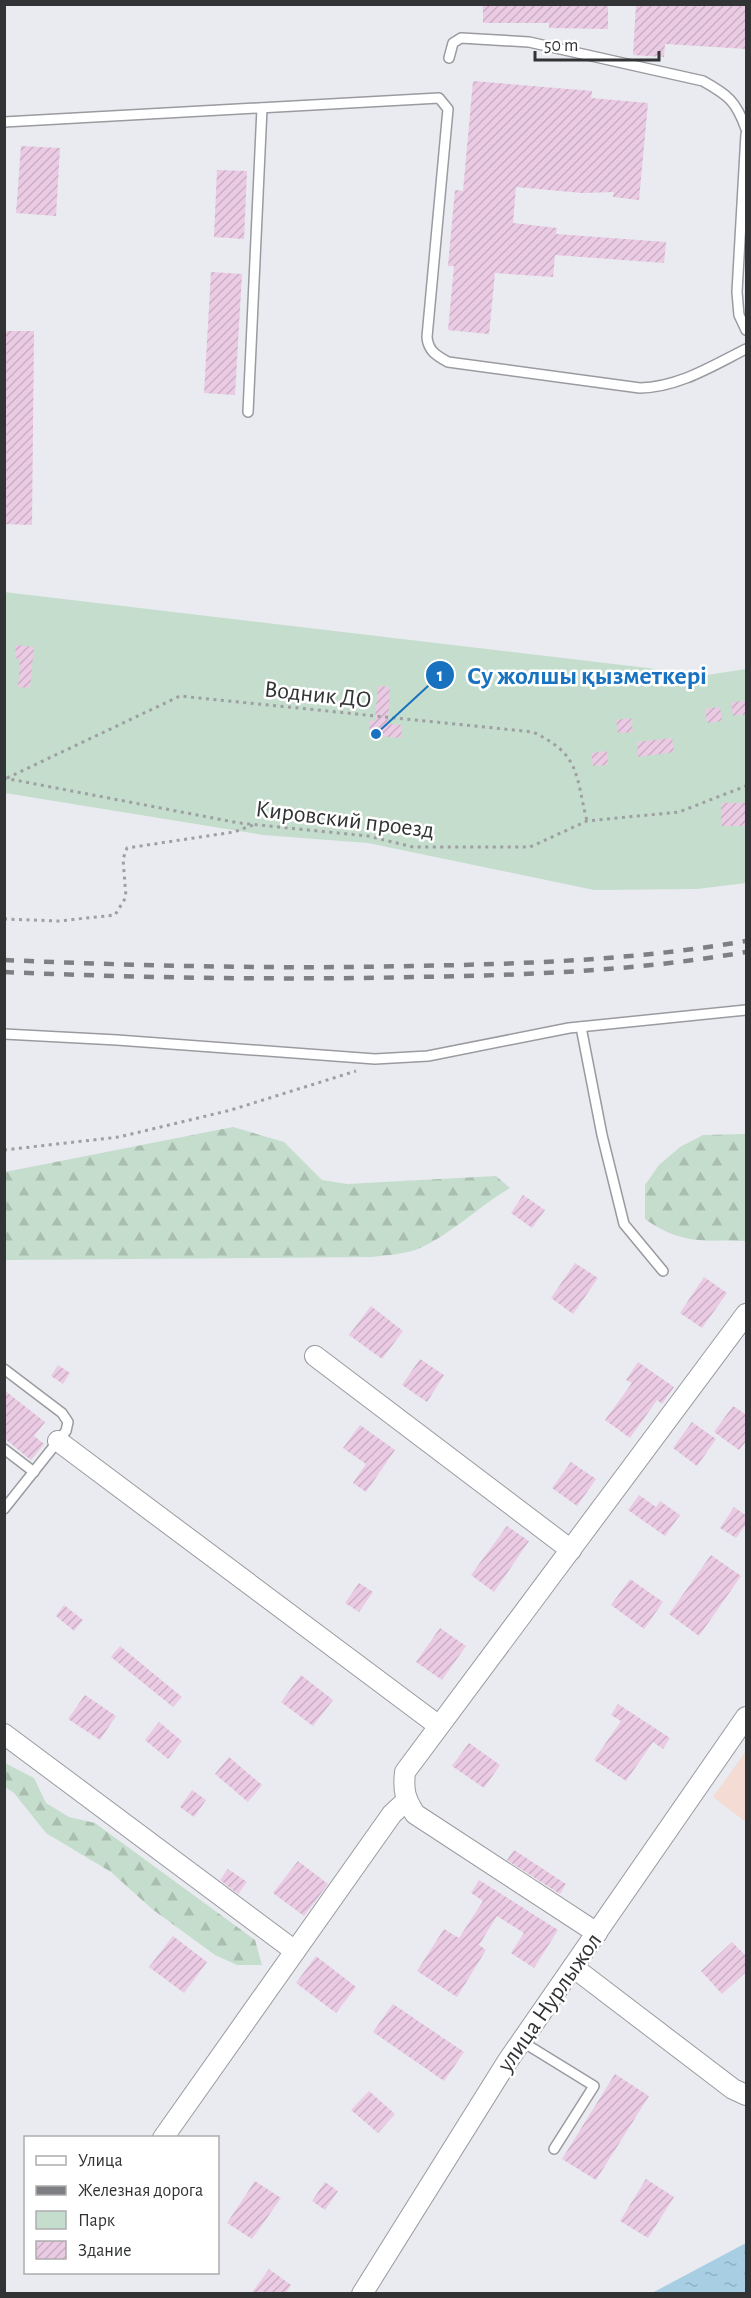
<svg xmlns="http://www.w3.org/2000/svg" width="751" height="2298" font-family="'Alegreya Sans',sans-serif">
  <style>
    .commercial { fill: #f4dbd4 }
    .green { fill: #c5ddcc }
    .forest { fill: url(#forest-firs) }
    .water { fill: url(#water-ripples) }
    .building { fill: url(#building-hatch) }
    .lines { fill: none; stroke-linecap: round; stroke-linejoin: round }
    .service-casing { stroke: #999ba0; stroke-width: 12 }
    .minor-casing { stroke: #999ba0; stroke-width: 22 }
    .path { stroke: #9e9fa3; stroke-width: 3; stroke-dasharray: 3 4.5; stroke-linecap: butt }
    .service { stroke: #fff; stroke-width: 9 }
    .minor { stroke: #fff; stroke-width: 20 }
    .rail { stroke: #7d7f82; stroke-width: 4.5; stroke-dasharray: 10 10; stroke-linecap: butt }
    .labels { text-anchor: middle; stroke-width: 5; stroke-linejoin: round; paint-order: stroke }
    .street-label { font-size: 24px; fill: #323335; stroke: #fff }
    .leader { fill: none; stroke: #1872bf; stroke-width: 2 }
    .callout-dot { fill: #1872bf; stroke: #fff; stroke-width: 2 }
    .mark-label { font-size: 18px; text-anchor: middle; font-weight: bold; fill: #fff }
    .callout-label { font-size: 26px; text-anchor: middle; font-weight: bold; fill: #1872bf; stroke: #fff; stroke-width: 5; stroke-linejoin: round; paint-order: stroke }
  </style>
  <defs>
    <pattern id="forest-firs" width="22" height="20" patternUnits="userSpaceOnUse" patternTransform="scale(1.5)"><rect width="22" height="20" fill="#c5ddcc"/><path d="M5 1l3.5 6h-7zM16 11l3.5 6h-7z" fill="#aabeb0"/></pattern>
    <pattern id="water-ripples" width="26" height="14" patternUnits="userSpaceOnUse" patternTransform="scale(1.5)"><rect width="26" height="14" fill="#a7cee3"/><path d="M2 4q2-2 4 0t4 0M15 11q2-2 4 0t4 0" fill="none" stroke="#90b1c3"/></pattern>
    <pattern id="building-hatch" width="6" height="6" patternUnits="userSpaceOnUse" patternTransform="scale(1.5)"><rect width="6" height="6" fill="#ebcae4"/><path d="M-1 1l2-2M0 6l6-6M5 7l2-2" fill="none" stroke="#caaec4"/></pattern>
  </defs>
  <rect width="100%" height="100%" fill="#e9ebf0"/>
  <polygon class="commercial" points="746,1751 746,1822 713,1797"/>
  <polygon class="green" points="4,592 707,675 746,669 746,883 697,889 594,890 368,843 263,835 5,793"/>
  <g class="forest">
    <path d="M233 1127 284 1142 322 1180 347 1184 496 1176 510 1188C479 1206 452 1234 418 1249 405 1254 387 1255 372 1257L5 1260V1172Z"/>
    <path d="M746 1134V1241C704 1240 681 1245 645 1219V1185L659 1165 680 1147 703 1135Z"/>
    <polygon points="5,1763 34,1778 46,1803 69,1817 95,1823 255,1940 262,1965 237,1965 215,1955 152,1909 111,1872 46,1833 14,1793 5,1787"/>
  </g>
  <polygon class="water" points="746,2243 746,2293 652,2293"/>
  <g class="building">
    <polygon points="483,4 608,4 608,29 549,28 549,23 483,23"/>
    <polygon points="636,4 747,4 747,49 665,44 664,57 633,55"/>
    <polygon points="473,81 592,91 591,98 648,103 639,200 613,197 614,192 582,193 516,187 513,223 557,228 556,234 666,242 664,263 555,255 553,277 495,273 489,334 448,330 454,266 448,266 455,190 463,191"/>
    <polygon points="21,146 60,148 56,216 16,213"/>
    <polygon points="217,170 247,171 244,239 214,237"/>
    <polygon points="211,272 242,274 235,395 204,393"/>
    <polygon points="4,331 34,331 32,525 4,524"/>
    <polygon points="16,645 34,647 30,688 18,687 20,659 15,658"/>
    <polygon points="378,686 390,687 388,724 402,725 401,738 369,735 370,720 375,721"/>
    <polygon points="747,701 747,714 733,716 731,702"/>
    <polygon points="720,707 722,721 707,723 705,709"/>
    <polygon points="631,718 633,732 618,733 616,720"/>
    <polygon points="672,738 674,752 638,757 637,742"/>
    <polygon points="607,751 608,765 593,766 591,753"/>
    <rect x="721" y="803" width="26" height="23"/>
    <polygon points="523,1195 545,1210 532,1228 511,1213"/>
    <polygon points="575,1263 598,1278 573,1314 551,1298"/>
    <polygon points="704,1277 727,1293 702,1328 680,1313"/>
    <polygon points="371,1306 403,1331 382,1359 349,1335"/>
    <polygon points="420,1359 444,1375 427,1402 402,1385"/>
    <polygon points="638,1362 674,1387 662,1404 657,1400 630,1438 605,1420 632,1383 626,1380"/>
    <polygon points="58,1365 70,1373 63,1384 51,1376"/>
    <polygon points="4,1390 45,1422 34,1436 44,1444 31,1460 4,1438"/>
    <polygon points="733,1406 747,1415 747,1440 739,1450 714,1432"/>
    <polygon points="692,1422 716,1439 697,1466 673,1448"/>
    <polygon points="360,1425 395,1450 366,1492 353,1483 366,1464 343,1448"/>
    <polygon points="571,1462 596,1479 577,1506 552,1488"/>
    <polygon points="639,1495 656,1507 660,1501 680,1515 665,1536 628,1510"/>
    <polygon points="734,1507 747,1516 747,1523 736,1538 720,1528"/>
    <polygon points="507,1526 529,1541 494,1592 471,1575"/>
    <polygon points="711,1555 741,1576 699,1636 669,1614"/>
    <polygon points="630,1579 663,1602 644,1629 611,1605"/>
    <polygon points="359,1583 373,1592 359,1612 345,1603"/>
    <polygon points="64,1605 83,1620 74,1631 56,1616"/>
    <polygon points="440,1628 466,1646 442,1680 416,1662"/>
    <polygon points="120,1646 182,1697 173,1707 111,1657"/>
    <polygon points="301,1675 333,1700 313,1726 281,1702"/>
    <polygon points="85,1695 116,1716 100,1740 68,1719"/>
    <polygon points="618,1704 670,1738 663,1749 653,1742 626,1781 594,1760 621,1721 611,1715"/>
    <polygon points="159,1722 182,1741 168,1759 145,1740"/>
    <polygon points="469,1743 500,1765 484,1788 452,1766"/>
    <polygon points="229,1757 262,1785 248,1802 215,1774"/>
    <polygon points="192,1790 206,1800 194,1817 180,1807"/>
    <polygon points="514,1850 566,1884 560,1894 507,1860"/>
    <polygon points="298,1861 328,1884 304,1916 273,1893"/>
    <polygon points="228,1869 247,1882 238,1894 220,1880"/>
    <polygon points="479,1880 558,1930 534,1968 511,1953 524,1933 497,1916 479,1945 486,1950 457,1997 417,1971 444,1929 459,1938 483,1901 471,1893"/>
    <polygon points="173,1936 207,1962 184,1993 149,1967"/>
    <polygon points="732,1942 747,1957 747,1971 722,1994 701,1971"/>
    <polygon points="316,1956 356,1987 336,2013 296,1983"/>
    <polygon points="393,2004 464,2052 444,2081 373,2032"/>
    <polygon points="615,2074 649,2096 596,2180 562,2159"/>
    <polygon points="369,2091 395,2114 378,2133 351,2110"/>
    <polygon points="646,2179 674,2197 648,2238 620,2221"/>
    <polygon points="255,2181 281,2198 252,2239 227,2223"/>
    <polygon points="325,2182 338,2191 325,2210 312,2201"/>
    <polygon points="269,2269 291,2285 285,2294 251,2294"/>
  </g>
  <g class="lines">
    <defs>
      <g id="service">
        <path d="M449 58 453 43 461 38 529 42 703 81C728 95 736 101 746 129"/>
        <path d="M4 122 439 98 448 109 427 337C428 351 437 356 448 362L640 388C679 387 712 366 746 349"/>
        <polyline points="746,134 737,292 739,315 746,330"/>
        <polyline points="248,412 262,108"/>
        <polyline points="581,1027 602,1135 624,1224 663,1271"/>
        <polyline points="4,1034 117,1040 375,1059 428,1056 569,1028 746,1010"/>
        <polyline points="4,1369 62,1413 68,1422 66,1431 4,1509"/>
        <polyline points="4,1449 34,1472"/>
        <polyline points="521,2041 594,2086 554,2149"/>
      </g>
      <g id="minor">
        <polyline points="315,1356 571,1550"/>
        <polyline points="58,1441 439,1726"/>
        <polyline points="4,1734 295,1951"/>
        <path d="M597 1933 415 1814C405 1799 403 1790 405 1772L746 1314"/>
        <polyline points="573,1967 733,2089 746,2095"/>
        <polyline points="163,2138 392,1814 406,1801"/>
        <polyline points="362,2294 507,2062 746,1717"/>
      </g>
    </defs>
    <use href="#service" class="service-casing"/>
    <use href="#minor" class="minor-casing"/>
    <g class="path">
      <polyline points="4,778 239,823 368,836 413,847 530,847 587,821 679,812 746,786"/>
      <path d="M7 778 180 696 533 732C581 755 575 774 587 821"/>
      <polyline points="4,919 59,921 115,915 126,897 123,859 127,848 234,832 253,825"/>
      <polyline points="4,1150 119,1137 231,1110 356,1071"/>
    </g>
    <use href="#service" class="service"/>
    <use href="#minor" class="minor"/>
    <g class="rail">
      <path d="M4 960C141 966 276 969 412 966 525 964 636 960 746 941"/>
      <path d="M4 972C142 978 279 980 417 977 528 975 637 971 746 952"/>
    </g>
  </g>
  <g class="labels">
    <g class="street-label">
      <text transform="translate(318 694) rotate(6)" y="8">Водник ДО</text>
      <text transform="translate(345 819) rotate(7)" y="8">Кировский проезд</text>
      <text transform="translate(549 2002) rotate(-55)" y="8">улица Нурлыжол</text>
    </g>
  </g>
  <path class="leader" d="M376 734L440 675"/>
  <g class="callout-dot">
    <circle cx="376" cy="734" r="6"/>
    <circle cx="440" cy="675" r="15"/>
  </g>
  <g class="mark-label">
    <text x="440" y="681">1</text>
  </g>
  <g class="callout-label">
    <text x="587" y="684">Су жолшы қызметкері</text>
  </g>
  <rect width="751" height="2298" fill="none" stroke="#323335" stroke-width="12"/>
  <rect x="24" y="2136" width="195" height="138" fill="#ffffff" stroke="#adadae" stroke-width="1.5"/>
  <rect x="36" y="2156" width="30" height="9" fill="#ffffff" stroke="#adadae" stroke-width="1.5"/>
  <text x="78" y="2166" font-size="18" fill="#323335">Улица</text>
  <rect x="36" y="2186" width="30" height="9" fill="#7d7f82" stroke="#adadae" stroke-width="1.5"/>
  <text x="78" y="2196" font-size="18" fill="#323335">Железная дорога</text>
  <rect x="36" y="2211" width="30" height="18" fill="#c5ddcc" stroke="#adadae" stroke-width="1.5"/>
  <text x="78" y="2226" font-size="18" fill="#323335">Парк</text>
  <rect x="36" y="2241" width="30" height="18" fill="url(#building-hatch)" stroke="#adadae" stroke-width="1.5"/>
  <text x="78" y="2256" font-size="18" fill="#323335">Здание</text>
  <path d="M535 51v9h124v-9" fill="none" stroke="#323335" stroke-width="3"/>
  <text x="544" y="51" font-size="18" fill="#323335" stroke="#ffffff" stroke-width="4.5" paint-order="stroke">50 m</text>
</svg>
